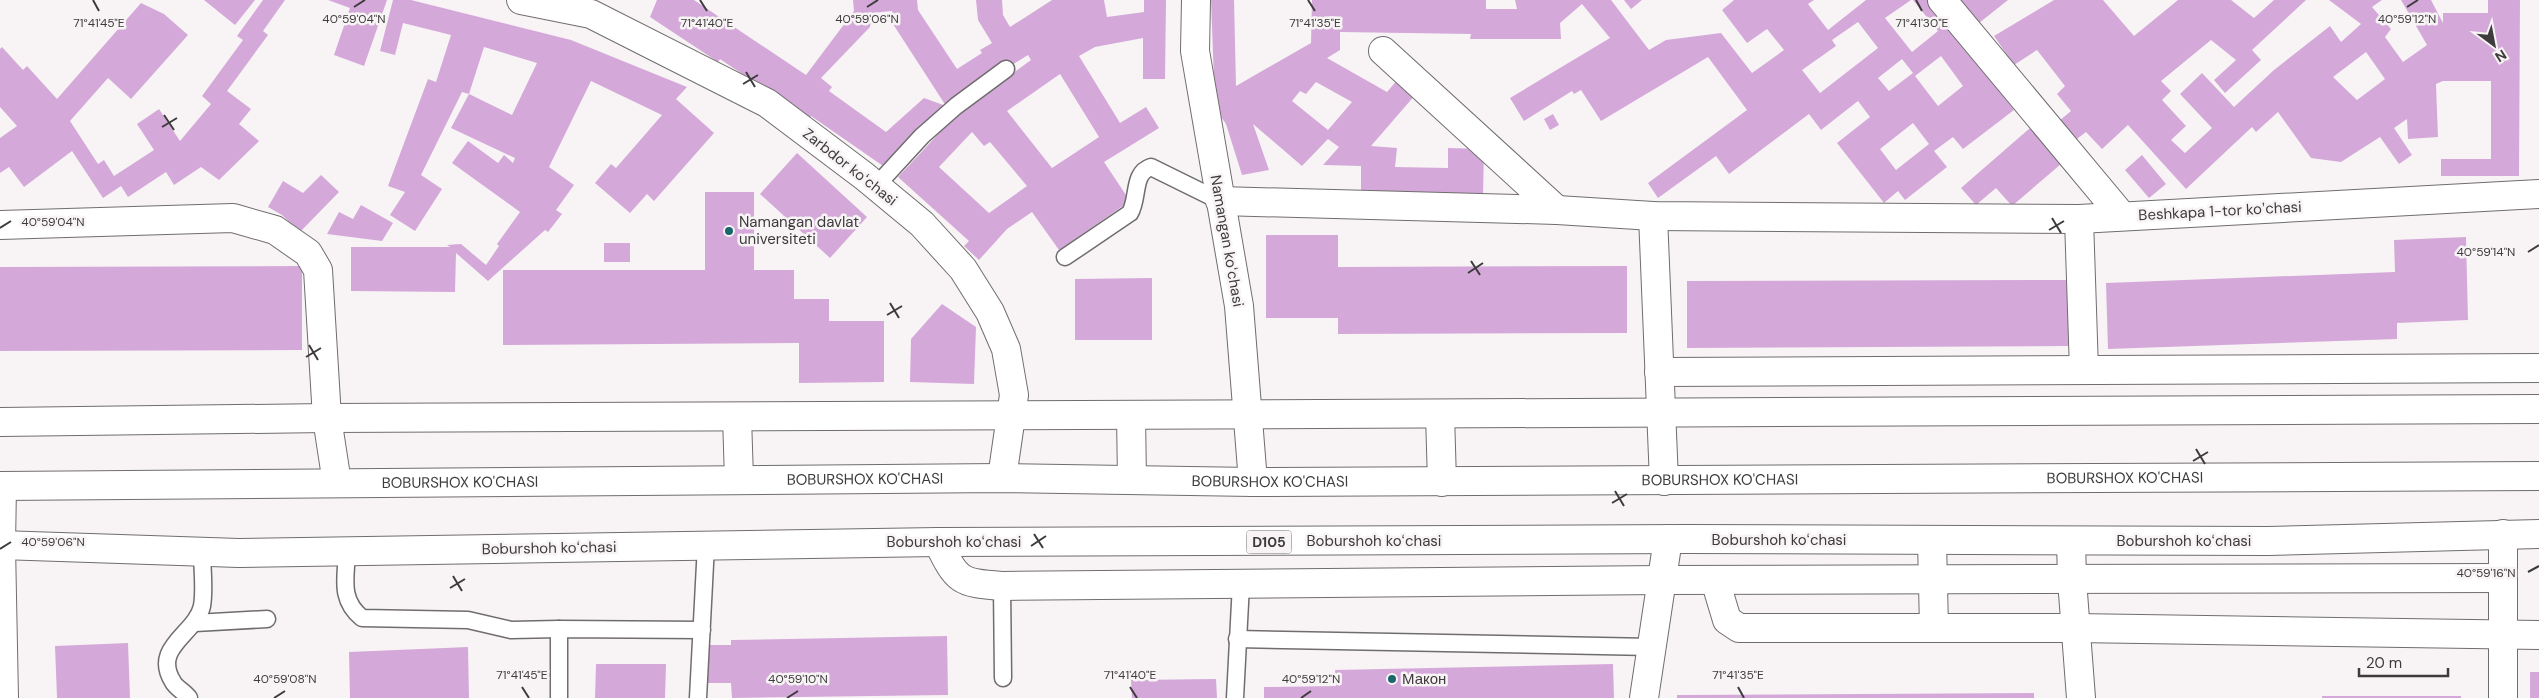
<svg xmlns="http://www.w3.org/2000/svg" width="2539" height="698" font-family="'DM Sans',sans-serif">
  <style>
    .building { fill: #d4a9d9; fill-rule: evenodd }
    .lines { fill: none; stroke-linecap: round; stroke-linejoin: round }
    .service-casing { stroke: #706d6e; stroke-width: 19 }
    .minor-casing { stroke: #706d6e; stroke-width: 30 }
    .tertiary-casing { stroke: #706d6e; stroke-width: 30 }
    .primary-casing { stroke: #706d6e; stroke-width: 30 }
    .service { stroke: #fff; stroke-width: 16 }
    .minor { stroke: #fff; stroke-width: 28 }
    .tertiary { stroke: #fff; stroke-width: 28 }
    .primary { stroke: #fff; stroke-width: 28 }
    .ticks { fill: none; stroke: #3d3b3c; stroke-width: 2 }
    .poi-dot { fill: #19676b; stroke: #f8f4f5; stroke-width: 2 }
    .labels { text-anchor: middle; stroke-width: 5; stroke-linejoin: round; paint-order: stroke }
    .shield { fill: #f8f4f5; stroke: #757274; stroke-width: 1 }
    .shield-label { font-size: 14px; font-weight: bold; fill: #3d3b3c }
    .street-label { font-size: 15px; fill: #3d3b3c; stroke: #f8f4f5 }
    .poi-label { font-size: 15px; fill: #3d3b3c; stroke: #f8f4f5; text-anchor: start }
    .ticks-label { font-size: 12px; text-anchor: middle; fill: #3d3b3c; stroke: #f8f4f5; stroke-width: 5; stroke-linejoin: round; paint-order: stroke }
  </style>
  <rect width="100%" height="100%" fill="#f8f4f5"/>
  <g class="building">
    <polygon points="204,0 255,0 235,25"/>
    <polygon points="263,0 285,0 263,31 268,35 227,91 251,109 239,124 259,141 219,180 201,167 174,185 166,172 128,197 121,186 103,198 72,151 24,187 9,167 0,173 0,138 17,126 0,107 0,49 2,47 23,70 27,66 57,99 141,3 164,14 188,35 131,99 108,78 70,121 98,164 104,160 114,176 154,150 137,124 159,109 180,141 211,104 202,96 243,40 237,36"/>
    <polygon points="328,0 387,0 364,66 334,55 350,8"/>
    <path d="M393 0H411L571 40 687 87 676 99 714 133 654 201 647 194 630 213 595 183 611 164 616 168 662 115 591 81 549 167 574 185 556 210 562 214 548 232 545 230 488 281 456 253 455 292 351 291V247H450L447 245 461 244 486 265 499 246 497 244 520 212 452 163 468 141 498 163 504 155 513 163 515 158 451 128 469 94 462 92 421 175 442 189 415 231 390 215 405 192 388 186 428 79 436 82 451 35 403 23 395 55 380 51ZM484 47 537 63 512 115 469 94Z"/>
    <path d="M657 0H694L806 75 854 11 853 0H917L918 10 957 69 982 53 980 50 992 43 978 20 976 0H1002L1003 15 1010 27 1052 0H1104L1107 17 1144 12V0H1166L1165 79H1143V38L1095 47 1079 56 1120 123 1146 107 1159 128 1104 162 1130 201 1059 250 1032 212 1007 229 979 260 964 246 969 241 898 177 957 114 1031 60 1028 55 946 106 902 145 906 149 886 168 811 116 809 119 720 59 718 62 650 17ZM892 11 893 24 946 106 924 98 886 132 829 91 832 87 821 78 870 27 872 13ZM1060 74 1099 137 1052 168 1007 111ZM972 132 984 146 990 142 1027 186 989 213 939 167Z"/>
    <path d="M1211 0H1234L1236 86 1311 43 1312 0H1486V9H1517L1515 0H1611L1649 50 1666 40 1721 33 1752 73 1784 50 1767 29 1747 43 1722 10 1734 0H1814L1808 4 1828 30 1866 0H1911L1885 18 1912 52 1938 31 1913 0H1936L1948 24 2014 110 1963 149 1953 137 1934 151 1947 167 1905 200 1898 191 1884 203 1837 143 1870 117 1858 101 1821 130 1809 114 1729 174 1716 156 1658 198 1648 183 1747 110 1708 57 1601 121 1581 90 1574 94 1572 91 1524 121 1510 98 1610 38 1582 4 1560 23 1561 39H1470L1471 34 1340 32V50L1327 58 1387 92 1398 79 1416 94 1371 146 1397 148 1395 167 1448 168V148L1484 149 1483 197 1361 194V166L1323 165 1339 147 1328 139 1302 166 1253 124 1269 170 1242 175 1226 124 1215 108ZM1858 22 1878 48 1820 93 1802 70 1836 46 1832 40ZM1941 56 1963 86 1938 106 1915 76ZM1902 59 1913 73 1889 91 1878 78ZM1316 82 1352 102 1328 130 1292 101 1300 91 1306 94ZM1913 123 1929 144 1896 170 1880 149Z"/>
    <polygon points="1624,0 1642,0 1631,9"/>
    <polygon points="1953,0 2008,0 1974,27"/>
    <path d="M2054 0H2103L2134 36 2178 0H2231L2254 18 2274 0H2306L2252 50 2261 60 2225 93 2214 80 2236 60 2211 40 2161 81 2171 91 2162 100 2186 126 2171 140 2185 153 2212 128 2180 94 2202 73 2234 107 2274 70 2330 26 2341 42 2361 24 2329 0H2382L2372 7 2391 29 2385 37 2403 62 2427 45 2401 0H2431L2443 23V13H2488V0H2520L2519 176H2441V159H2491V81H2443L2436 84 2438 137 2408 139 2407 119 2394 128 2412 155 2399 164 2380 137 2341 162 2311 158 2278 112 2256 132 2252 127 2186 189 2128 125 2102 149 2086 132 2069 145 2053 126 2071 111 2057 94 2065 86 2037 50 2014 65 1994 36ZM2366 52 2385 79 2357 100 2333 77Z"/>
    <polygon points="1553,114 1559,125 1550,130 1544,119"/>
    <polygon points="2037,122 2068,158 2012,206 1996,188 1976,205 1961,188"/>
    <polygon points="797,153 867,217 830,258 760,194"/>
    <polygon points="2142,155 2166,184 2149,198 2125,170"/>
    <polygon points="321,175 339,192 300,232 282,215 268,207 283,181 303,193"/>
    <polygon points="705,192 754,192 754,270 794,270 794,299 829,299 829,321 884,321 884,382 799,383 799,343 503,345 503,270 705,270"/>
    <polygon points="361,205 393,223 382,241 327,234 339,212 353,219"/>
    <polygon points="1266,235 1338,235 1338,267 1627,266 1627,333 1338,334 1338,318 1266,318"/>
    <polygon points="2466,237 2468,320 2397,323 2397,339 2108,349 2106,283 2395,272 2394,240"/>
    <rect x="604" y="243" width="26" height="19"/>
    <polygon points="302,266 302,350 0,351 0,267"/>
    <polygon points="1152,278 1152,340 1075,340 1075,279"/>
    <polygon points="2070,280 2070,346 1687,348 1687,281"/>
    <polygon points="942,304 976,327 974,384 910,382 911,339"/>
    <polygon points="947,636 948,695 732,698 731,683 704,683 703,645 731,645 731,640"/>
    <polygon points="128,643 130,698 57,698 55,646"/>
    <polygon points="468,647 469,698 350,698 349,652"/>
    <polygon points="596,664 666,664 665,698 595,698"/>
    <polygon points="1613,664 1614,698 1264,698 1264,687 1336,686 1335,670"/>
    <rect x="2530" y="672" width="9" height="26"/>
    <polygon points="1216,679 1217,698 1132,698 1131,680"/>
    <polygon points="2034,693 2034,698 1677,698 1677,695"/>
    <rect x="2322" y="696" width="139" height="2"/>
  </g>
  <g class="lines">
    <defs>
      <g id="service">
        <polyline points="876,186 922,136 956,106 1006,69"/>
        <path d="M1065 257 1130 213C1139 198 1132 173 1151 167L1220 201"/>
        <path d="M347 551C346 578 339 599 362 618L468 620 511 630 559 629"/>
        <polyline points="1002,586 1003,678"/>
        <polyline points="195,623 267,619"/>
        <polyline points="1237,639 1652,647"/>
        <path d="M189 698C185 692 176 688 173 682 151 647 196 634 202 606 205 589 202 568 202 552"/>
        <polyline points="559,698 559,629 702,630"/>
        <polyline points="698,698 706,545"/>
        <polyline points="1235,698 1241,584"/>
      </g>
      <g id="minor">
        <polyline points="1196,0 1195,51 1239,306 1253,482"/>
        <polyline points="1942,0 2122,216"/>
        <polyline points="1383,51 1557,210"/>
        <polyline points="1220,201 1557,210 1653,216 2079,219 2539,194"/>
        <polyline points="1653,216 1664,481"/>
        <polyline points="2079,219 2084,370"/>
        <polyline points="0,225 233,218 275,230 308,253 318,270 327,418 337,483"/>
        <polyline points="1659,372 2539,368"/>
        <polyline points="1440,414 1442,482"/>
        <polyline points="1131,415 1132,480"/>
        <polyline points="737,417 739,479"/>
        <polyline points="0,422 327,418 2539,409"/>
        <polyline points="1932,540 1934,628"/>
        <polyline points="2071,541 2072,580 2081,698"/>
        <path d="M938 542C957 581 959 583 1002 586L1662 580 2503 578"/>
        <polyline points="1715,580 1727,620 1739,628 2075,628 2539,635"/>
        <polyline points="1644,698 1668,539"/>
        <polyline points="2503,698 2503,534"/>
      </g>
      <g id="tertiary">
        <polyline points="521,0 591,14 767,103 864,176 922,224 963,269 990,312 1006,349 1014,395 1002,478"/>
        <polyline points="1,546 4,698"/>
      </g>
      <g id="primary">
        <path id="s1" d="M0 486 1002 478 1253 482 2539 476"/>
        <polyline points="0,545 239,553 938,542 1684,539 2268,541 2539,534"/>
        <polyline points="1,546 2,486"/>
      </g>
    </defs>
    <use href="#service" class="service-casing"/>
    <use href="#minor" class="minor-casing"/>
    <use href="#tertiary" class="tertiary-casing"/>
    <use href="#primary" class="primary-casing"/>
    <use href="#service" class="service"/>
    <use href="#minor" class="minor"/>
    <use href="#tertiary" class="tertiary"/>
    <use href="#primary" class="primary"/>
  </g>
  <path class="ticks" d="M93 0 99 11M700 0 707 11M1308 0 1315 11M1916 0 1922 11M354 7 365 0M867 7 878 0M2407 7 2418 0M746 72 755 87M743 84 758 75M164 115 174 130M162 127 177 118M2052 218 2061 233M0 228 11 221M2049 230 2064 221M2528 252 2539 245M1471 261 1480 275M1468 273 1483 263M890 303 899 318M887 315 902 306M309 345 318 360M306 357 321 348M2196 449 2205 464M2193 461 2208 452M1615 491 1624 506M1612 503 1627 494M1034 534 1043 548M1031 546 1046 536M0 549 11 542M2528 572 2539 566M453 576 462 591M450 588 465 579M522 687 529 698M1130 687 1137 698M1738 687 1744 698M274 698 285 691M787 698 798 691M1301 698 1311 691"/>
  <g class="poi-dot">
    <circle cx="729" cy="231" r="5"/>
    <circle cx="1392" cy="679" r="5"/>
  </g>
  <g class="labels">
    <rect class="shield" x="1246.5" y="530.5" width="45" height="23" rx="4"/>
    <g class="shield-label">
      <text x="1269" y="547">D105</text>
    </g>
    <g class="street-label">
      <text transform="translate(850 167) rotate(38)" y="5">Zarbdor koʻchasi</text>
      <text transform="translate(2220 211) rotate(-3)" y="5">Beshkapa 1-tor koʼchasi</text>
      <text transform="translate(1227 241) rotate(80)" y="5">Namangan koʻchasi</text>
      <text dy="5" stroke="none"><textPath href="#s1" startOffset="2125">BOBURSHOX KO'CHASI</textPath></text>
      <text dy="5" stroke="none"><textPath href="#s1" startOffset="865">BOBURSHOX KO'CHASI</textPath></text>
      <text dy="5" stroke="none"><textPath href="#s1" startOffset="1720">BOBURSHOX KO'CHASI</textPath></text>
      <text dy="5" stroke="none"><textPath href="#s1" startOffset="460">BOBURSHOX KO'CHASI</textPath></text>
      <text dy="5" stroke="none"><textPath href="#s1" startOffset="1270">BOBURSHOX KO'CHASI</textPath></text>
      <text x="1779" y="545">Boburshoh koʻchasi</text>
      <text x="1374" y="546">Boburshoh koʻchasi</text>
      <text x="2184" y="546">Boburshoh koʻchasi</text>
      <text x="954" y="547">Boburshoh koʻchasi</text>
      <text transform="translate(549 548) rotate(-1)" y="5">Boburshoh koʻchasi</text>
    </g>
    <g class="poi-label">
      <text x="739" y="227">Namangan davlat<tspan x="739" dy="17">universiteti</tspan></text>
      <text x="1402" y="684">Макон</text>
    </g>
  </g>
  <g class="ticks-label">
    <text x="354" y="23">40°59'04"N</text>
    <text x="867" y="23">40°59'06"N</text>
    <text x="2407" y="23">40°59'12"N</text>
    <text x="99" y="27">71°41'45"E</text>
    <text x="707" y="27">71°41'40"E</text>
    <text x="1315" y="27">71°41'35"E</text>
    <text x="1922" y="27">71°41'30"E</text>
    <text x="53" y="226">40°59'04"N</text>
    <text x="2486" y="256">40°59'14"N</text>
    <text x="53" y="546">40°59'06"N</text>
    <text x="2486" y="577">40°59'16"N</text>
    <text x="522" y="679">71°41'45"E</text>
    <text x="1130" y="679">71°41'40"E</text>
    <text x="1738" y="679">71°41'35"E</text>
    <text x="285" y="683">40°59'08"N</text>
    <text x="798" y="683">40°59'10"N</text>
    <text x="1311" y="683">40°59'12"N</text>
  </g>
  <g transform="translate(2494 45) rotate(148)" stroke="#f8f4f5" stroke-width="4" paint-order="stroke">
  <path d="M0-4L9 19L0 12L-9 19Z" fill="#3d3b3c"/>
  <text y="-8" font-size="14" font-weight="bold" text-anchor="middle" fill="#3d3b3c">N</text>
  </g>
  <path d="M2359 668v8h89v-8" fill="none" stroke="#3d3b3c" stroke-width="2.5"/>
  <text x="2366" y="668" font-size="15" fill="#3d3b3c" stroke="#f8f4f5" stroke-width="4" paint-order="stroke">20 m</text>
</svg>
